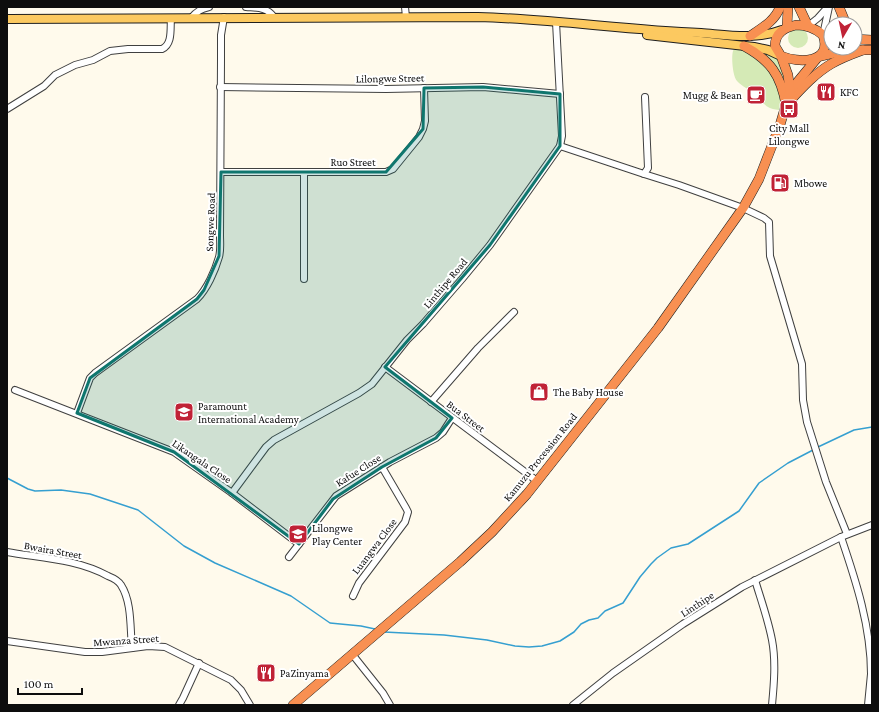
<svg xmlns="http://www.w3.org/2000/svg" width="879" height="712" font-family="'Crimson Pro',serif">
  <style>
    .green { fill: #d5eab6 }
    .lines { fill: none; stroke-linecap: round; stroke-linejoin: round }
    .stream { stroke: #359fd0; stroke-width: 1.5 }
    .minor-casing { stroke: #404040; stroke-width: 8 }
    .major-casing { stroke: #1e1e1e; stroke-width: 10 }
    .highway-casing { stroke: #1e1e1e; stroke-width: 10 }
    .minor { stroke: #fff; stroke-width: 6 }
    .major { stroke: #fcc960; stroke-width: 8 }
    .highway { stroke: #f89052; stroke-width: 9 }
    .marked { fill: #0f766e; fill-opacity: 0.2; stroke: #0f766e; stroke-width: 3; stroke-linejoin: round }
    .labels { text-anchor: middle; stroke-width: 4; stroke-linejoin: round; paint-order: stroke }
    .street-label { font-size: 11px; fill: #0d0d0d; stroke: #fff }
    .poi-label { font-size: 11px; fill: #0d0d0d; stroke: #fff; text-anchor: start }
  </style>
  <rect width="100%" height="100%" fill="#fffaec"/>
  <g class="green">
    <circle cx="798" cy="38" r="10"/>
    <path d="M737 43C754 43 780 42 788 59 789 62 791 65 791 68 791 82 784 97 779 110 765 109 764 103 755 94 750 89 742 87 737 81 733 77 731 58 733 51 734 49 736 46 737 43Z"/>
  </g>
  <g class="lines">
    <g class="stream">
      <polyline points="818,447 854,430 872,427"/>
      <polyline points="7,478 28,489 35,491 61,490 90,494 138,510 184,546 215,563 291,596 330,623 361,626 375,629"/>
      <polyline points="384,632 444,635 487,640 515,646 529,647 542,646 560,641 574,632 581,624 589,620 598,618 605,611 623,603 640,577 651,564 657,558 671,548 688,544 739,511 759,483 788,463 813,450"/>
    </g>
    <defs>
      <g id="minor">
        <path d="M246 7C258 8 266 7 274 17"/>
        <polyline points="405,7 406,17"/>
        <path d="M191 18C197 11 201 9 209 7"/>
        <polyline points="808,26 818,18 827,8"/>
        <polyline points="823,35 829,7"/>
        <polyline points="220,87 386,89 483,87 560,94"/>
        <path d="M7 109 44 86 55 75 75 65 93 60 110 51 128 49H162C173 44 170 28 171 18"/>
        <polyline points="560,146 644,174 648,168 645,97"/>
        <polyline points="221,172 386,172 393,169 419,137 423,129 425,121 424,88"/>
        <polyline points="644,174 679,185 743,208 764,218 769,222 770,256 802,364 803,400 807,422 826,482 847,534"/>
        <polyline points="304,279 304,172"/>
        <polyline points="385,367 537,481"/>
        <polyline points="15,390 174,452 232,493 299,544"/>
        <polyline points="431,402 478,348 514,312"/>
        <path d="M77 413 90 378 95 373 197 299C207 289 215 271 219 257 221 250 220 242 220 235L221 59V35L224 17"/>
        <polyline points="232,493 266,447 274,440 359,393 372,384 407,340 423,324 462,279 490,245 560,146 562,136 556,22"/>
        <path d="M841 537C856 581 871 627 871 674 870 685 869 695 868 705"/>
        <path d="M7 552C41 558 77 559 108 576 113 578 118 580 121 585 132 602 130 628 132 648"/>
        <polyline points="289,557 336,496 390,462 436,438 443,432 452,418"/>
        <path d="M755 580C761 600 768 619 772 640 776 661 774 684 772 705"/>
        <polyline points="353,596 359,583 405,522 408,512 406,508 382,467"/>
        <polyline points="7,641 85,652 102,652 148,646 165,647 231,680 241,690 250,705"/>
        <polyline points="352,654 383,693 390,705"/>
        <polyline points="179,705 183,698 199,663"/>
        <polyline points="573,705 613,673 683,624 742,587 841,537 872,525"/>
      </g>
      <g id="major">
        <path d="M7 19 478 17C553 19 626 30 701 33 728 35 756 40 782 30"/>
        <polyline points="647,35 754,47 768,50 781,56"/>
      </g>
      <g id="highway">
        <polyline points="799,7 808,26"/>
        <polyline points="839,7 846,24"/>
        <path d="M796 25C807 25 815 28 823 35 833 64 798 63 781 56L775 46C775 33 784 28 796 25Z"/>
        <polyline points="787,27 788,7"/>
        <path d="M750 36C762 28 775 21 780 7"/>
        <polyline points="855,39 872,40"/>
        <path d="M744 46C770 60 781 75 786 105 800 90 814 74 831 64 841 58 852 54 863 50"/>
        <polyline points="790,91 818,57 847,50 872,50"/>
        <polyline points="293,705 460,562 492,532 527,494 658,328 743,208 759,179 780,125 790,91 788,75 781,56"/>
      </g>
    </defs>
    <use href="#minor" class="minor-casing"/>
    <use href="#major" class="major-casing"/>
    <use href="#highway" class="highway-casing"/>
    <use href="#minor" class="minor"/>
    <use href="#major" class="major"/>
    <use href="#highway" class="highway"/>
  </g>
  <path class="marked" d="M483 87 560 94V146L490 245 385 367 452 418 436 438 382 467 333 499 299 544 174 452 77 413 90 378 197 299 204 290 219 256 221 172H386L423 129 424 88Z"/>
  <defs>
    <symbol id="restaurant-square" viewBox="-11 -11 22 22"><rect x="-9" y="-9" width="18" height="18" rx="4" fill="#c02236" stroke="#fff"/><path d="M-5-6h1v4h1v-4h1v4h1v-4h1v5L-1.5 .5V6h-2V.5L-5-1ZM5-6V6H3V1.5H1.5Q1.5-4 5-6Z" fill="#fff"/></symbol>
    <symbol id="cafe-square" viewBox="-11 -11 22 22"><rect x="-9" y="-9" width="18" height="18" rx="4" fill="#c02236" stroke="#fff"/><path d="M-5.5-4.5H6V0H3Q3 3.5 0 3.5H-2.5Q-5.5 3.5-5.5 0ZM3-3.2v2h1.7v-2ZM-6 4.5H4V6H-6Z" fill="#fff"/></symbol>
    <symbol id="bus-square" viewBox="-11 -11 22 22"><rect x="-9" y="-9" width="18" height="18" rx="4" fill="#c02236" stroke="#fff"/><path d="M-5-6H5V4H4V6H2V4H-2V6H-4V4H-5ZM-3.5-4V0h7V-4ZM-3.5 1.2v1.5H-2V1.2ZM2 1.2v1.5H3.5V1.2Z" fill="#fff"/></symbol>
    <symbol id="fuel-square" viewBox="-11 -11 22 22"><rect x="-9" y="-9" width="18" height="18" rx="4" fill="#c02236" stroke="#fff"/><path d="M-5.5-6h7V0h2V4h1.3V-2.5L3-4.5l.8-.8L6-3V5H2.5V1h-1V6h-7ZM-4.2-4.7v3.2H.2V-4.7Z" fill="#fff"/></symbol>
    <symbol id="shop-square" viewBox="-11 -11 22 22"><rect x="-9" y="-9" width="18" height="18" rx="4" fill="#c02236" stroke="#fff"/><path d="M-5-2.5h2.3a2.7 3.5 0 0 1 5.4 0H5L5.5 6h-11ZM-1.5-2.5h3a1.5 2.3 0 0 0-3 0Z" fill="#fff"/></symbol>
    <symbol id="school-square" viewBox="-11 -11 22 22"><rect x="-9" y="-9" width="18" height="18" rx="4" fill="#c02236" stroke="#fff"/><path d="M0-5L7-2L0 1L-7-2ZM-4 1L0 2.5L4 1V4Q0 6-4 4Z" fill="#fff"/></symbol>
  </defs>
  <g fill-rule="evenodd">
    <use href="#restaurant-square" x="815" y="81" width="22" height="22"/>
    <use href="#cafe-square" x="745" y="84" width="22" height="22"/>
    <use href="#bus-square" x="778" y="98" width="22" height="22"/>
    <use href="#fuel-square" x="769" y="172" width="22" height="22"/>
    <use href="#shop-square" x="528" y="381" width="22" height="22"/>
    <use href="#school-square" x="173" y="401" width="22" height="22"/>
    <use href="#school-square" x="287" y="523" width="22" height="22"/>
    <use href="#restaurant-square" x="255" y="662" width="22" height="22"/>
  </g>
  <g class="labels">
    <g class="street-label">
      <text transform="translate(390 78) rotate(-1)" y="4">Lilongwe Street</text>
      <text x="353" y="166">Ruo Street</text>
      <text transform="translate(210 222) rotate(-88)" y="4">Songwe Road</text>
      <text transform="translate(445 283) rotate(-50)" y="4">Linthipe Road</text>
      <text transform="translate(466 416) rotate(37)" y="4">Bua Street</text>
      <text transform="translate(540 457) rotate(-51)" y="4">Kamuzu Procession Road</text>
      <text transform="translate(202 461) rotate(34)" y="4">Likangala Close</text>
      <text transform="translate(358 470) rotate(-32)" y="4">Kafue Close</text>
      <text transform="translate(374 546) rotate(-53)" y="4">Luangwa Close</text>
      <text transform="translate(53 550) rotate(10)" y="4">Bwaira Street</text>
      <text transform="translate(697 604) rotate(-33)" y="4">Linthipe</text>
      <text transform="translate(126 640) rotate(-4)" y="4">Mwanza Street</text>
    </g>
    <g class="poi-label">
      <text x="840" y="96">KFC</text>
      <text x="742" y="99" text-anchor="end">Mugg &amp; Bean</text>
      <text x="789" y="132" text-anchor="middle">City Mall<tspan x="789" dy="13">Lilongwe</tspan></text>
      <text x="794" y="187">Mbowe</text>
      <text x="553" y="396">The Baby House</text>
      <text x="198" y="410">Paramount<tspan x="198" dy="13">International Academy</tspan></text>
      <text x="312" y="532">Lilongwe<tspan x="312" dy="13">Play Center</tspan></text>
      <text x="280" y="677">PaZinyama</text>
    </g>
  </g>
  <rect width="879" height="712" fill="none" stroke="#0d0d0d" stroke-width="16"/>
  <g transform="translate(843 36) rotate(189)"><circle r="19" fill="#ffffff" stroke="#9e9e9e"/>
  <path d="M0-3L7 15L0 10L-7 15Z" fill="#c02236"/>
  <text y="-6" font-size="11" font-weight="bold" text-anchor="middle" fill="#0d0d0d">N</text>
  </g>
  <path d="M18 688v6h64v-6" fill="none" stroke="#0d0d0d" stroke-width="2"/>
  <text x="24" y="688" font-size="12" fill="#0d0d0d" stroke="#ffffff" stroke-width="3" paint-order="stroke">100 m</text>
</svg>
